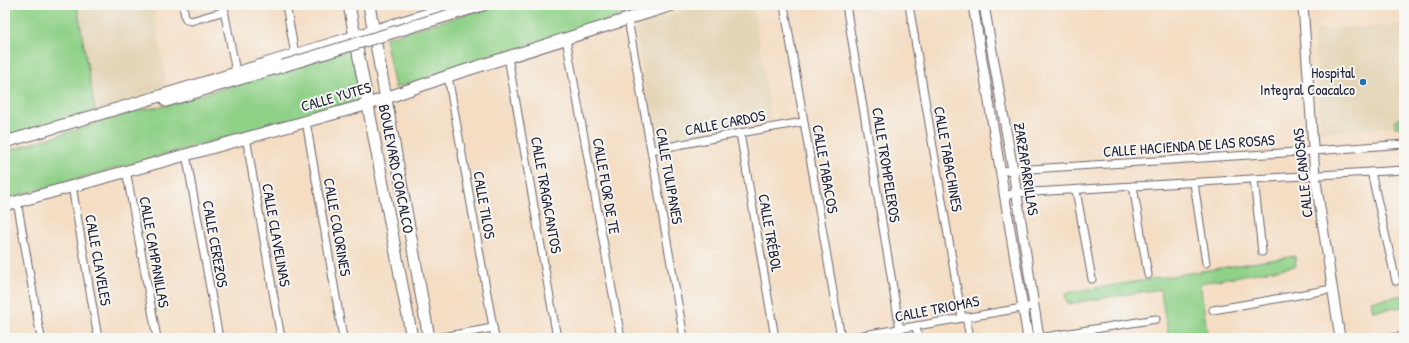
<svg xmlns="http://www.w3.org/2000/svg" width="1409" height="343" font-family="'Patrick Hand',sans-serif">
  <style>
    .built { fill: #e4d5b7 }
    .green { fill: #90d188; stroke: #597a62 }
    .garden { fill: url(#garden-furrows); stroke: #597a62 }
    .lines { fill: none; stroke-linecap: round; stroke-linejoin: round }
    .minor-casing { stroke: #6c636b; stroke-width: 9 }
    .tertiary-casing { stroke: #6c636b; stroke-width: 11 }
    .secondary-casing { stroke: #6c636b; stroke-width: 13 }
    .minor { stroke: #fff; stroke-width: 7 }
    .tertiary { stroke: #fff; stroke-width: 9 }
    .secondary { stroke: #fff; stroke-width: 11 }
    .secondary-bridge-casing { stroke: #6c636b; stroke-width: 13; stroke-linecap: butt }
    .secondary-bridge { stroke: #fff; stroke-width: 11 }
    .poi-dot { fill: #1f6fb2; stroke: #f6f6f2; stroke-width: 1.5 }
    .labels { text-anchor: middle; stroke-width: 4; stroke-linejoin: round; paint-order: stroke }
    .poi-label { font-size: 15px; fill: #22223b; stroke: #f6f6f2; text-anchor: end }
    .street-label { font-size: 15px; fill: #22223b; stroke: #f6f6f2 }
  </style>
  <defs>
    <pattern id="garden-furrows" width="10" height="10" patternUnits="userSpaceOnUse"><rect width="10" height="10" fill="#90d188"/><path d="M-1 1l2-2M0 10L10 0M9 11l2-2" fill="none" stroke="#7cb376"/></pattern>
  </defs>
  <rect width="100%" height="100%" fill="#f6f6f2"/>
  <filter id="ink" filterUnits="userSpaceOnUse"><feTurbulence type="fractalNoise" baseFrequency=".025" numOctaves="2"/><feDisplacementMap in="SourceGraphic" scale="8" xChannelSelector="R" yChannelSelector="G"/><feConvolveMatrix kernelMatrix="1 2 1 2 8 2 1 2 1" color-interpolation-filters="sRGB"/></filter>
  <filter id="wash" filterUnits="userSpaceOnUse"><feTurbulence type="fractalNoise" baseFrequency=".012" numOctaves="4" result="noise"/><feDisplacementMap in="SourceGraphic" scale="16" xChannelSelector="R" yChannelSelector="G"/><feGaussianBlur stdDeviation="0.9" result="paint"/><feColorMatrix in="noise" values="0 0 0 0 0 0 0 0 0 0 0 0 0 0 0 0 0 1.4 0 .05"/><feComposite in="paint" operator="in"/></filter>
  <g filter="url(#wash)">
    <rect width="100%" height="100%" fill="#f4ddc3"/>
    <g class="built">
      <polygon points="77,5 153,5 167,87 95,111"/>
      <polygon points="701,5 753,5 772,120 655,142 635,26"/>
      <polygon points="1404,25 1404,126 1321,132 1314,30"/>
    </g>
    <g class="green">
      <polygon points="5,5 77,5 95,111 5,138"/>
      <polygon points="498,5 655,5 395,88 385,38"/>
      <polygon points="351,49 362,100 5,199 5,152 139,110 164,106"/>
      <polygon points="1295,256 1296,266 1200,283 1208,338 1169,338 1160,289 1067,304 1065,293"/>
      <polygon points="1404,295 1404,307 1373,311 1371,301"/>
    </g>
    <polygon class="garden" points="1401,117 1404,118 1404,127 1395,127 1395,122"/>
  </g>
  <g filter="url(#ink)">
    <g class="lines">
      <defs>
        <g id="minor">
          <polyline points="183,5 185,17 187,20 191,21 225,11"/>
          <polyline points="223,5 236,72"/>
          <polyline points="286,5 295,54"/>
          <polyline points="784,5 841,338"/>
          <polyline points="846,5 900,330"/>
          <polyline points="909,5 962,318"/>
          <polyline points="628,19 684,338"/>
          <polyline points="566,39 621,338"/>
          <polyline points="508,57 557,338"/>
          <polyline points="448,76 495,338"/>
          <polyline points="306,121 343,338"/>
          <polyline points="740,133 775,338"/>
          <polyline points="246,137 281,338"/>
          <polyline points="652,150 740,133 803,122"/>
          <polyline points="186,154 219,338"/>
          <polyline points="126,170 157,338"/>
          <polyline points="1000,171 1314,151 1404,144"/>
          <polyline points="1371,172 1396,281"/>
          <polyline points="1254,179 1262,252"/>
          <polyline points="1194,183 1206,263"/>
          <polyline points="72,186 98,338"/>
          <polyline points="1133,186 1148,275"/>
          <polyline points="1076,190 1092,279"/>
          <polyline points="1004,196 1016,193 1404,170"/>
          <polyline points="17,201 41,338"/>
          <polyline points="1213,310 1332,289"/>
          <polyline points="966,317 970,338"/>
          <polyline points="916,326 918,338"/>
          <polyline points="436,338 493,328"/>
          <polyline points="846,338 1033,306"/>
          <polyline points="1039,338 1156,319"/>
          <polyline points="1392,338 1404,336"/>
        </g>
        <g id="tertiary">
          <polyline points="973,5 1028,338"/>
          <polyline points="984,5 1013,170 1039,338"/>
          <polyline points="1303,5 1315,175 1340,338"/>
        </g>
        <g id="secondary">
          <polyline points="349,5 412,338"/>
          <polyline points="369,5 429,338"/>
          <polyline points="469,9 483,5"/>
          <polyline points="166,101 283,66"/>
          <path d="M5 142C156 98 307 51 458 5"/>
          <polyline points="5,205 369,104 448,76 672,5"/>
        </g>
      </defs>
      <use href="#minor" class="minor-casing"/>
      <use href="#tertiary" class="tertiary-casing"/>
      <use href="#secondary" class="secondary-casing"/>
      <use href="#minor" class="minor"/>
      <use href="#tertiary" class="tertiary"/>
      <use href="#secondary" class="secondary"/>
      <defs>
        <polyline id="secondary-bridge" points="283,66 469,9"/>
      </defs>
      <use href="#secondary-bridge" class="secondary-bridge-casing"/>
      <use href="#secondary-bridge" class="secondary-bridge"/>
    </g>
  </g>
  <circle class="poi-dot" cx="1363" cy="82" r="4"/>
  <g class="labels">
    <g class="poi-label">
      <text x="1355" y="78">Hospital<tspan x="1355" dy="17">Integral Coacalco</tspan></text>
    </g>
    <g class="street-label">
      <text transform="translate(336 97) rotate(-16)" y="5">CALLE YUTES</text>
      <text transform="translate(725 123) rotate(-11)" y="5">CALLE CARDOS</text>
      <text transform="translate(1189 146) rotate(-4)" y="5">CALLE HACIENDA DE LAS ROSAS</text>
      <text transform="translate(948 159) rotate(80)" y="5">CALLE TABACHINES</text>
      <text transform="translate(886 165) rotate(81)" y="5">CALLE TROMPELEROS</text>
      <text transform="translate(396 169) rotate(79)" y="5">BOULEVARD COACALCO</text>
      <text transform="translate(825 169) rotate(80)" y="5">CALLE TABACOS</text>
      <text transform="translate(1026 169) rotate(81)" y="5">ZARZAPARRILLAS</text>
      <text transform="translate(1303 173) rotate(-96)" y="5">CALLE CANOSAS</text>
      <text transform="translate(669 176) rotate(80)" y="5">CALLE TULIPANES</text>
      <text transform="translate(606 186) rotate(80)" y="5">CALLE FLOR DE TE</text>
      <text transform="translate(546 195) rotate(80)" y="5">CALLE TRAGACANTOS</text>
      <text transform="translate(484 205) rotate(80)" y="5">CALLE TILOS</text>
      <text transform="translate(337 227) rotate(80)" y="5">CALLE COLORINES</text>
      <text transform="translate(770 233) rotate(80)" y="5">CALLE TRÉBOL</text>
      <text transform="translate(276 235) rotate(80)" y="5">CALLE CLAVELINAS</text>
      <text transform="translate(215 244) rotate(80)" y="5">CALLE CEREZOS</text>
      <text transform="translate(154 252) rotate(80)" y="5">CALLE CAMPANILLAS</text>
      <text transform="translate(98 260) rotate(80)" y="5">CALLE CLAVELES</text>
      <text transform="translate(937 309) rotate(-11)" y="5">CALLE TRIOMAS</text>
    </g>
  </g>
  <rect width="1409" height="343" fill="none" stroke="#f6f6f2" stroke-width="20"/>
</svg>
